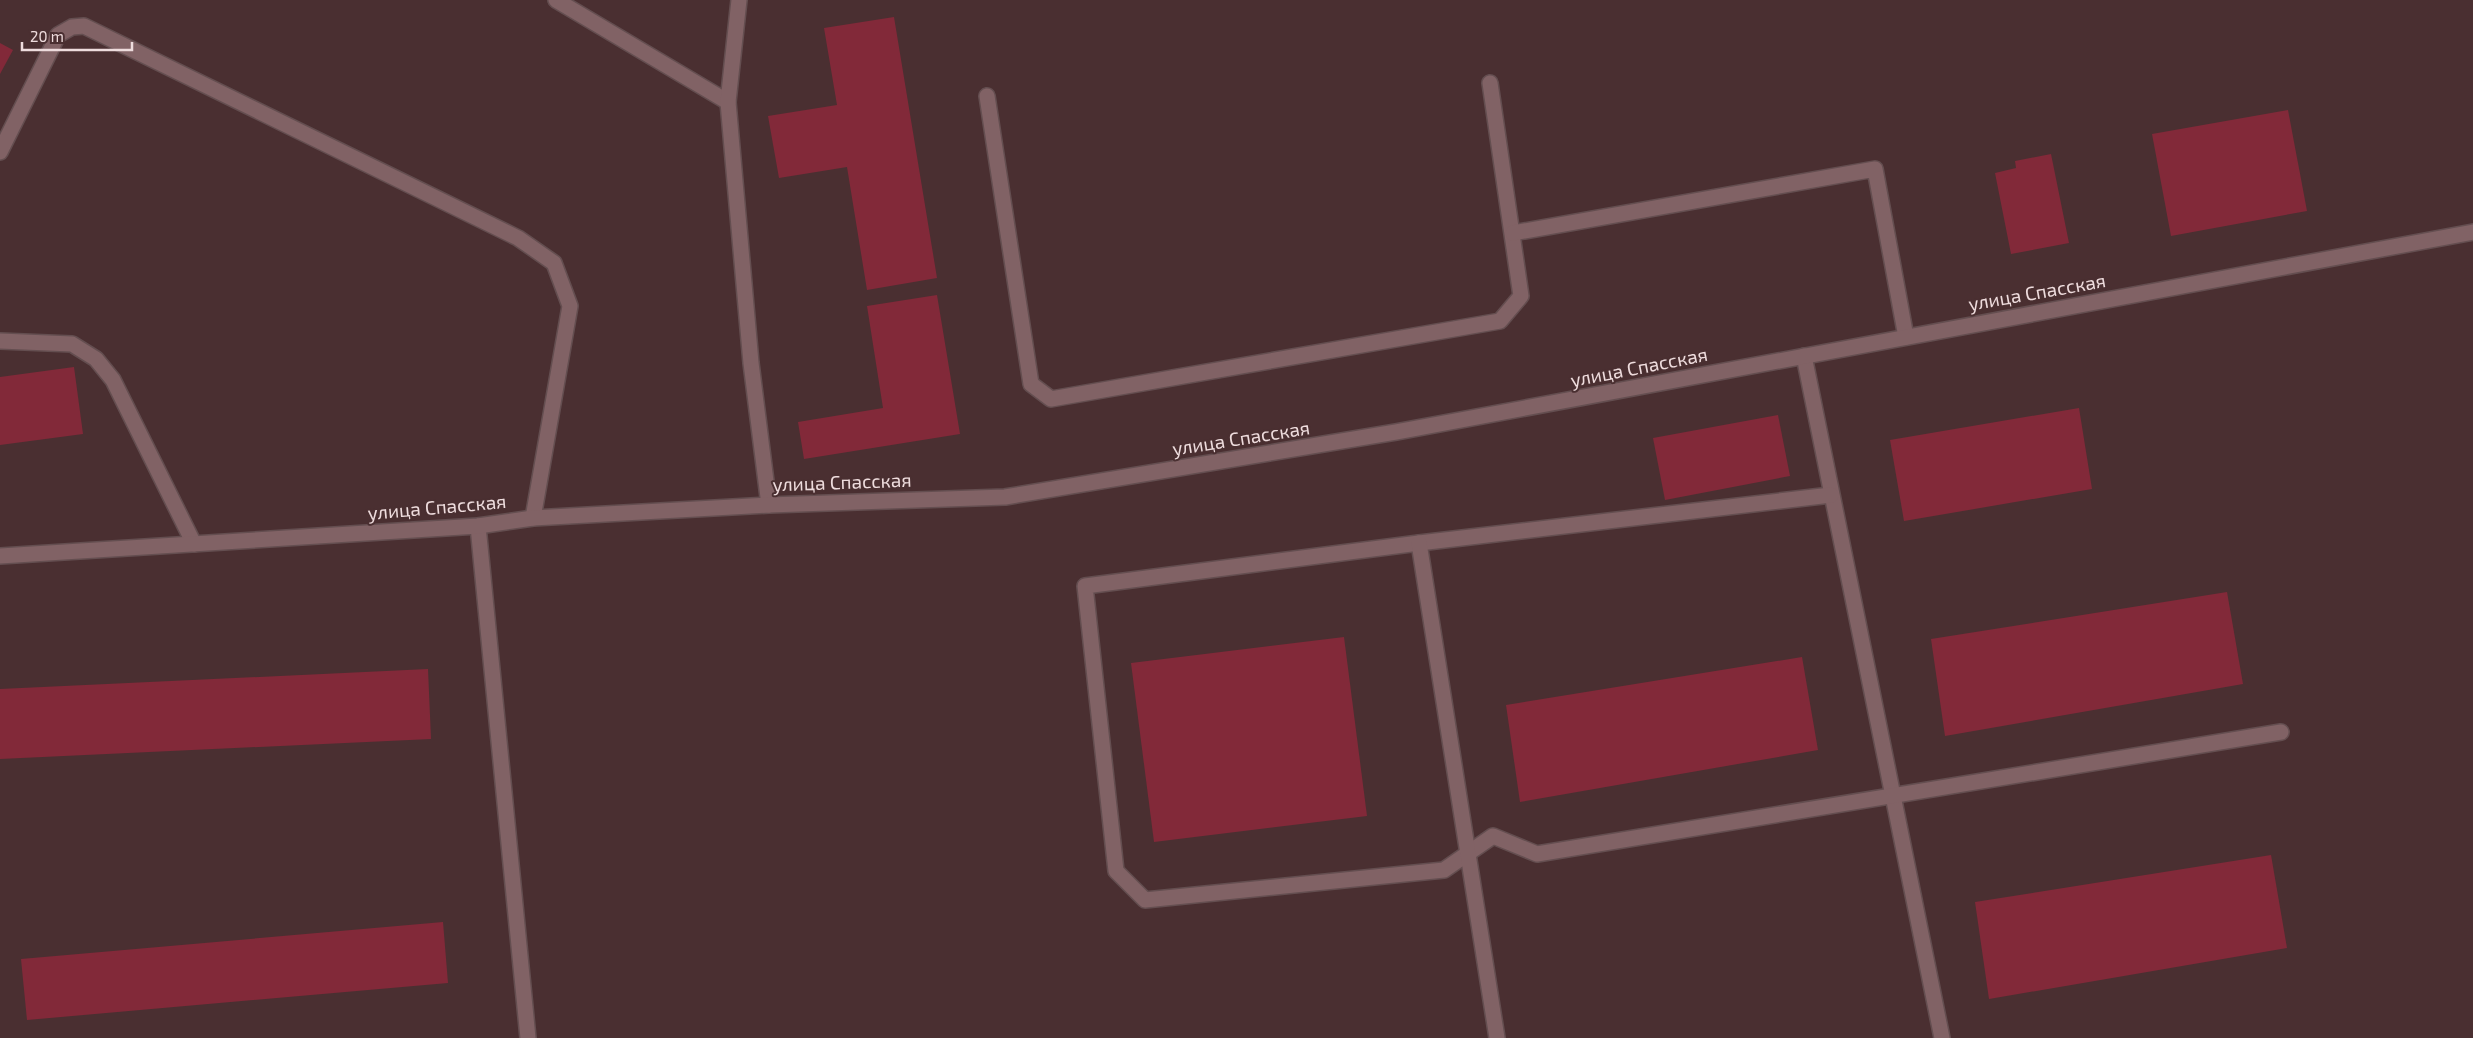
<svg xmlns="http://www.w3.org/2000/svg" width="2473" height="1038" font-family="'Exo 2',sans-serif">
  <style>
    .building { fill: #822939 }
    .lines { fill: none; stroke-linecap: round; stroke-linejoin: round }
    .service-casing { stroke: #644e50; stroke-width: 18 }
    .minor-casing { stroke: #644e50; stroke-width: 18 }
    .service { stroke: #816265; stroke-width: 15 }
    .minor { stroke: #816265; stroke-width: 15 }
    .labels { text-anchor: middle; stroke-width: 4; stroke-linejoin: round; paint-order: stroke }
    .street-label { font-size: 19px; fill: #eedcdd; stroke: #4a2f31 }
  </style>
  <rect width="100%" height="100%" fill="#4a2f31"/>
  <g class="building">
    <polygon points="894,17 937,278 867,290 847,167 779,178 768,116 837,105 824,28"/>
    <polygon points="0,43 13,50 0,74"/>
    <polygon points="2288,110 2307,211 2171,236 2152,134"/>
    <polygon points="2051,154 2069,243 2011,254 1995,173 2016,168 2015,161"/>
    <polygon points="937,295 960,434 804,459 798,422 883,408 867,306"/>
    <polygon points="74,367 83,434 0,445 0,377"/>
    <polygon points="2079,408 2092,489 1904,521 1890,440"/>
    <polygon points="1778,415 1790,476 1665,500 1653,438"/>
    <polygon points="2227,592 2243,684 1945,736 1931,639"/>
    <polygon points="1344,637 1367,816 1154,842 1131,663"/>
    <polygon points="1802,657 1818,750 1520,802 1506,705"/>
    <polygon points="428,669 431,739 0,759 0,689"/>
    <polygon points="2271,855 2287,948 1989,999 1975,902"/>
    <polygon points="443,922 448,983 27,1020 21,959"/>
  </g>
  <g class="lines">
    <defs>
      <g id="service">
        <polyline points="556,0 728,102"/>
        <polyline points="987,96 1031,384 1051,399 1500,321 1521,296 1490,83"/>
        <polyline points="0,152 58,35 72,27 84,26 518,238 554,263 570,306 533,518"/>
        <polyline points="1513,233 1875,169 1906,337"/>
        <polyline points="0,341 72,344 96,359 113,380 194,544"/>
        <polyline points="1804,356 1942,1038"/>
        <polyline points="1831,495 1419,543 1085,586 1116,871 1145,900 1444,870 1493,836 1537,854 2281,732"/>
        <polyline points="1419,543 1497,1038"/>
      </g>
      <g id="minor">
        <polyline points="739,0 728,102 751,363 769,505"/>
        <polyline points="478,526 528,1038"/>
        <polyline points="0,556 478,526 533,518 769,505 1005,497 1396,432 2473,232"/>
      </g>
    </defs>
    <use href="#service" class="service-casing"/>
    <use href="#minor" class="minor-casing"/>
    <use href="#service" class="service"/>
    <use href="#minor" class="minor"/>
  </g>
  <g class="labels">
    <g class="street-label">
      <text transform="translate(2037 292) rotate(-10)" y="7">улица Спасская</text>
      <text transform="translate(1639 367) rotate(-11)" y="7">улица Спасская</text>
      <text transform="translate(1241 438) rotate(-9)" y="7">улица Спасская</text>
      <text transform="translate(842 482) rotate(-2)" y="7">улица Спасская</text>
      <text transform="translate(437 507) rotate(-5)" y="7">улица Спасская</text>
    </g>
  </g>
  <path d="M22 42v8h110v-8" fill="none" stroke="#eedcdd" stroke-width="2.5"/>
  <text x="30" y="42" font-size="15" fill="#eedcdd" stroke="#4a2f31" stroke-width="4" paint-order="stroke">20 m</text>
</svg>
